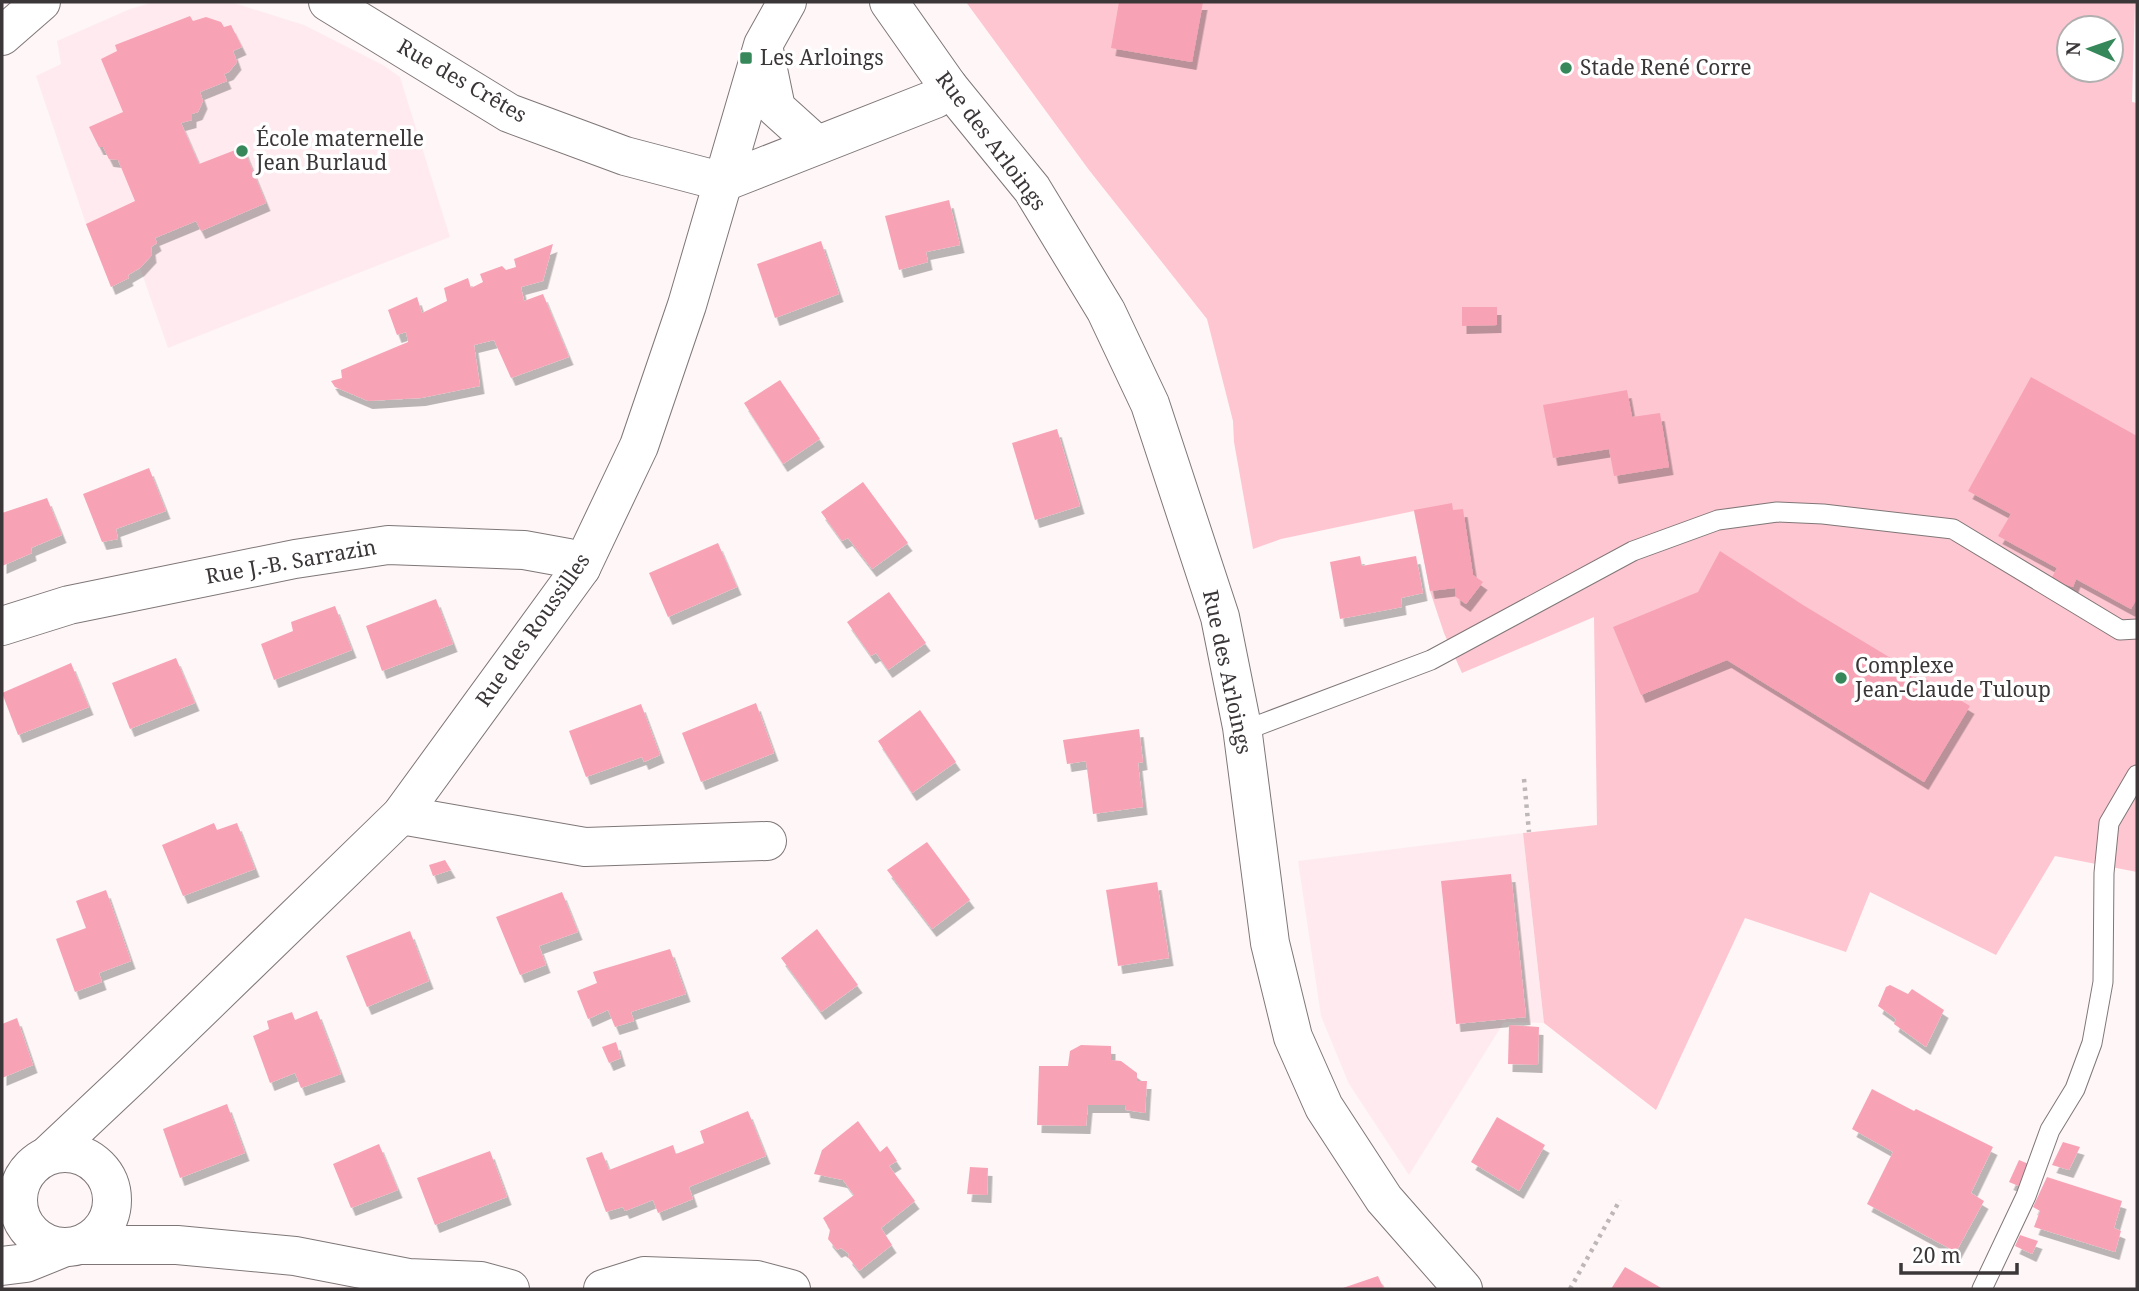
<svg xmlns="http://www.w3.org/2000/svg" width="2139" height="1291" font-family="'Noto Serif',serif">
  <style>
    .built { fill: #ffebef }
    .green { fill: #fec6d1; fill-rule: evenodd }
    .building { fill: #f8a3b5; filter: url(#shadow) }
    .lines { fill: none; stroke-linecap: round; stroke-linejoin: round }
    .service-casing { stroke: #7f7677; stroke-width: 21 }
    .minor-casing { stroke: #7f7677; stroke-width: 40 }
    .tertiary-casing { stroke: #7f7677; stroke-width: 40 }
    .path { stroke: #beb7b8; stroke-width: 4.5; stroke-dasharray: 3.5 5; stroke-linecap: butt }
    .service { stroke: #fff; stroke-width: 19 }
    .minor { stroke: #fff; stroke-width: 38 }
    .tertiary { stroke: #fff; stroke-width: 38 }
    .poi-dot { fill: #36885a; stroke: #fff; stroke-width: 2.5 }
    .labels { text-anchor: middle; stroke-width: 7; stroke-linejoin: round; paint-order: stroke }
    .poi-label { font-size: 21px; fill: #3b3738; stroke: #fff; text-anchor: start }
    .street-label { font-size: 21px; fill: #3b3738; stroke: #fff }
  </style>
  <defs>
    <filter id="shadow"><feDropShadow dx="4.5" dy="8" stdDeviation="0" flood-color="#0004"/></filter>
  </defs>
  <rect width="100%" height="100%" fill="#fef6f7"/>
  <g class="built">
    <polygon points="154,2 231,2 304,25 383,65 400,77 450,237 168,348 140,268 128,275 129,278 111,287 86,224 36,76 61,64 57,41 130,9"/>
    <polygon points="1523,833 1544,1023 1504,1022 1409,1175 1349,1084 1321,1016 1298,861"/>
  </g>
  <path class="green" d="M966 2H2135L2132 102 2137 103V872L2055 856 1996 955 1870 892 1846 952 1745 918 1656 1110 1544 1023 1523 833 1597 825 1594 617 1462 673 1444 633 1430 591 1414 511 1281 539 1253 549 1234 442 1233 421 1207 319 1089 170ZM2069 28H2111V70H2069Z"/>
  <g class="building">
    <polygon points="1119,2 1203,2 1192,62 1111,48"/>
    <polygon points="190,16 193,21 206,17 221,22 224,27 231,25 242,47 233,51 237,62 229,72 224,74 227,81 200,92 203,101 198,112 192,114 192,120 181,123 199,164 243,147 266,203 201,231 196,221 155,238 157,243 151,247 152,255 140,268 128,275 129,278 111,287 86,224 135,201 118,160 109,159 103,147 99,147 89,127 123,112 101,59 117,51 115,45"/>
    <polygon points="949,200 960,245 926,252 928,262 899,270 885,216"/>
    <polygon points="821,241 839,294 775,318 757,264"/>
    <polygon points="553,244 543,281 521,287 524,301 543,294 569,357 511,378 494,340 474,345 480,386 421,398 368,401 335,387 331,381 342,378 341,370 408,342 406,332 397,335 388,310 417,297 422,313 447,301 444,288 468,278 471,288 483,282 480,274 502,266 506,270 516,267 514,259"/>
    <polygon points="1462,307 1497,307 1497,325 1462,326"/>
    <polygon points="2031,377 2137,436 2137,598 2131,609 2076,579 2073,587 2051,579 2057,568 1998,536 2011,514 1968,491"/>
    <polygon points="780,380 820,439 783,464 744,403"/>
    <polygon points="1627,390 1632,417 1660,413 1669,467 1614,476 1609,449 1553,458 1543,405"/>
    <polygon points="1057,429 1080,506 1035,520 1012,443"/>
    <polygon points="149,468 166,511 116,529 118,539 102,542 83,494"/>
    <polygon points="863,482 908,543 872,569 848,538 842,541 821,512"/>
    <polygon points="47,498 62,535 31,548 32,553 2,566 2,513"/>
    <polygon points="1452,503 1453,510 1463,509 1473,575 1483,582 1466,604 1456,597 1455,588 1430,591 1414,510"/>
    <polygon points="718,543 737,587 668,617 649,573"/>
    <polygon points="1720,551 1803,605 1970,706 1924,782 1727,660 1641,695 1613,627 1698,592"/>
    <polygon points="1360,556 1362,566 1416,556 1423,593 1401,598 1402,607 1340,619 1330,562"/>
    <polygon points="889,592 926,643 888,670 876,653 871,656 847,622"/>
    <polygon points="436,599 453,644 382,671 366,626"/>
    <polygon points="335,606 352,650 274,680 261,644 293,631 291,622"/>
    <polygon points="176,658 195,703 130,729 112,683"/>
    <polygon points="71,663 89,707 18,735 2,693"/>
    <polygon points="756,703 774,753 701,782 682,733"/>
    <polygon points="641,704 660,755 644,762 642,757 586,777 569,731"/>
    <polygon points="920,710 956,762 912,793 878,741"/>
    <polygon points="1139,729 1143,762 1138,763 1143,807 1093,814 1086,761 1067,764 1063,740"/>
    <polygon points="214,823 217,830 237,823 255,869 183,896 162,845"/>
    <polygon points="927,842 970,900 932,929 887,870"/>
    <polygon points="445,860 451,870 433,876 429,865"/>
    <polygon points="1511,874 1526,1017 1456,1024 1441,881"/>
    <polygon points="1157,882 1169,958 1118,966 1106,890"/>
    <polygon points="106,890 131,961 99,973 102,982 75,992 56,939 86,928 76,901"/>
    <polygon points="562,892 578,932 539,946 546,965 520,975 496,917"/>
    <polygon points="817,929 858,985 821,1012 781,958"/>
    <polygon points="410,931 429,981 367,1007 346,956"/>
    <polygon points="670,949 686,994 631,1012 634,1021 615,1027 608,1010 588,1019 577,991 597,983 593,972"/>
    <polygon points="1890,985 1908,994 1912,989 1944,1010 1926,1047 1894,1024 1896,1019 1878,1006 1886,987"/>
    <polygon points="317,1011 341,1074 301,1088 295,1073 270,1083 253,1036 269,1029 267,1021 292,1012 295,1020"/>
    <polygon points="17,1018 33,1065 2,1078 2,1024"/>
    <polygon points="1509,1025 1539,1027 1538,1065 1508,1064"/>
    <polygon points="616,1042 621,1058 609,1063 602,1047"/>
    <polygon points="1081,1045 1111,1046 1111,1060 1121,1061 1137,1073 1137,1081 1147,1081 1145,1113 1126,1110 1125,1105 1088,1105 1086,1126 1037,1125 1039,1066 1068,1066 1070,1051"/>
    <polygon points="1872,1089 1914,1111 1916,1109 1993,1147 1971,1193 1984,1201 1956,1252 1867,1204 1893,1152 1852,1129"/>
    <polygon points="227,1104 245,1153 180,1178 163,1129"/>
    <polygon points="748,1111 766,1156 689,1187 693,1199 658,1213 653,1200 625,1211 623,1207 606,1212 586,1158 602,1152 609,1170 673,1145 676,1154 704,1143 700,1131"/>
    <polygon points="1497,1117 1545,1145 1519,1191 1471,1162"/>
    <polygon points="858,1121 880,1152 887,1146 897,1161 889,1166 915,1201 881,1228 892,1245 859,1271 848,1257 849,1254 841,1248 837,1250 828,1239 830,1230 823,1218 854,1195 843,1180 814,1174 822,1150"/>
    <polygon points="2063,1142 2080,1147 2069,1170 2052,1165"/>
    <polygon points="379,1144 398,1190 351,1208 333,1164"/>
    <polygon points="490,1151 507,1197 435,1225 417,1178"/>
    <polygon points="2019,1160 2031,1165 2021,1187 2009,1182"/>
    <polygon points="970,1167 988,1168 987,1195 967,1194"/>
    <polygon points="2047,1177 2122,1201 2114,1228 2121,1231 2115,1252 2034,1227 2040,1211 2033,1207"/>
    <polygon points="2020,1235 2038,1241 2032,1254 2015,1246"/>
    <polygon points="1625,1267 1663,1289 1611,1289"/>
    <polygon points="1378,1276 1384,1289 1340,1289"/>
  </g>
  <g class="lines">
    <defs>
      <g id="service">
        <polyline points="1242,727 1259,725 1431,660 1633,551 1718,520 1777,512 1823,514 1953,529 2120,630 2137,629"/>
        <polyline points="1982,1289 2026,1196 2050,1130 2075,1089 2092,1043 2103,982 2104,873 2109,823 2137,775"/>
      </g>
      <g id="minor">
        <polyline points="328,2 509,113 625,156 724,182"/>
        <polyline points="2,36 41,2"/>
        <polyline points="764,50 776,108 817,145"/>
        <polyline points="724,182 935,99 948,86"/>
        <polyline points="2,626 69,605 295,559 388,545 524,550 568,558 581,568"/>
        <polyline points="401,815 585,847 767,841"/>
        <circle cx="65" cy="1200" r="47"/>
        <polyline points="48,1155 134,1074 401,815 581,568 639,446 687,305 763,45 787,2"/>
        <polyline points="82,1245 177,1245 295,1256 408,1278 481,1281 510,1289"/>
        <polyline points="2,1266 26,1263 63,1248"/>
        <polyline points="603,1289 644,1276 757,1280 791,1289"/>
      </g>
      <polyline id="tertiary" points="889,2 948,86 1032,189 1106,311 1150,404 1220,617 1242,727 1270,943 1293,1037 1324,1107 1384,1199 1463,1289"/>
    </defs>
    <use href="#service" class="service-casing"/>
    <use href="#minor" class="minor-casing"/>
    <use href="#tertiary" class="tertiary-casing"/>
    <g class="path">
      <polyline points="1524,779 1529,832"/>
      <polyline points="1570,1289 1620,1200"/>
    </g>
    <use href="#service" class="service"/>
    <use href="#minor" class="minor"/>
    <use href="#tertiary" class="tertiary"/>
  </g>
  <g class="poi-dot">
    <rect x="739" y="51" width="14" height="14" rx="3.5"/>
    <circle cx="1566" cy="68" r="7"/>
    <circle cx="242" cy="151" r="7"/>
    <circle cx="1841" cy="678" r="7"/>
  </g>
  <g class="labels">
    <g class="poi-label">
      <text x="760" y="65">Les Arloings</text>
      <text x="1580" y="75">Stade René Corre</text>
      <text x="256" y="146">École maternelle<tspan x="256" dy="24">Jean Burlaud</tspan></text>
      <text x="1855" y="673">Complexe<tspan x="1855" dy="24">Jean-Claude Tuloup</tspan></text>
    </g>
    <g class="street-label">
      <text transform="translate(462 81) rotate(30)" y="7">Rue des Crêtes</text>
      <text transform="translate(991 141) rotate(53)" y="7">Rue des Arloings</text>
      <text transform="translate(291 562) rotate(-10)" y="7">Rue J.-B. Sarrazin</text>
      <text transform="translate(533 630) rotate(-55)" y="7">Rue des Roussilles</text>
      <text transform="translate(1227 672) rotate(78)" y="7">Rue des Arloings</text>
    </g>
  </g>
  <rect width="2139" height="1291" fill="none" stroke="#3b3738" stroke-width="7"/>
  <g transform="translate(2090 49) rotate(272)"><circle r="33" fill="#ffffff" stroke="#b1afaf" stroke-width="2"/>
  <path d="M0-5L12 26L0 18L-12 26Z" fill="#36885a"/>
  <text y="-10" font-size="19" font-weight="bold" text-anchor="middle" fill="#3b3738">N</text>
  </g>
  <path d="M1901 1263v10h116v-10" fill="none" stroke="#3b3738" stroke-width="3.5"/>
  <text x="1912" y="1263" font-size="21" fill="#3b3738" stroke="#ffffff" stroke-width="5" paint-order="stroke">20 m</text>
</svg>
